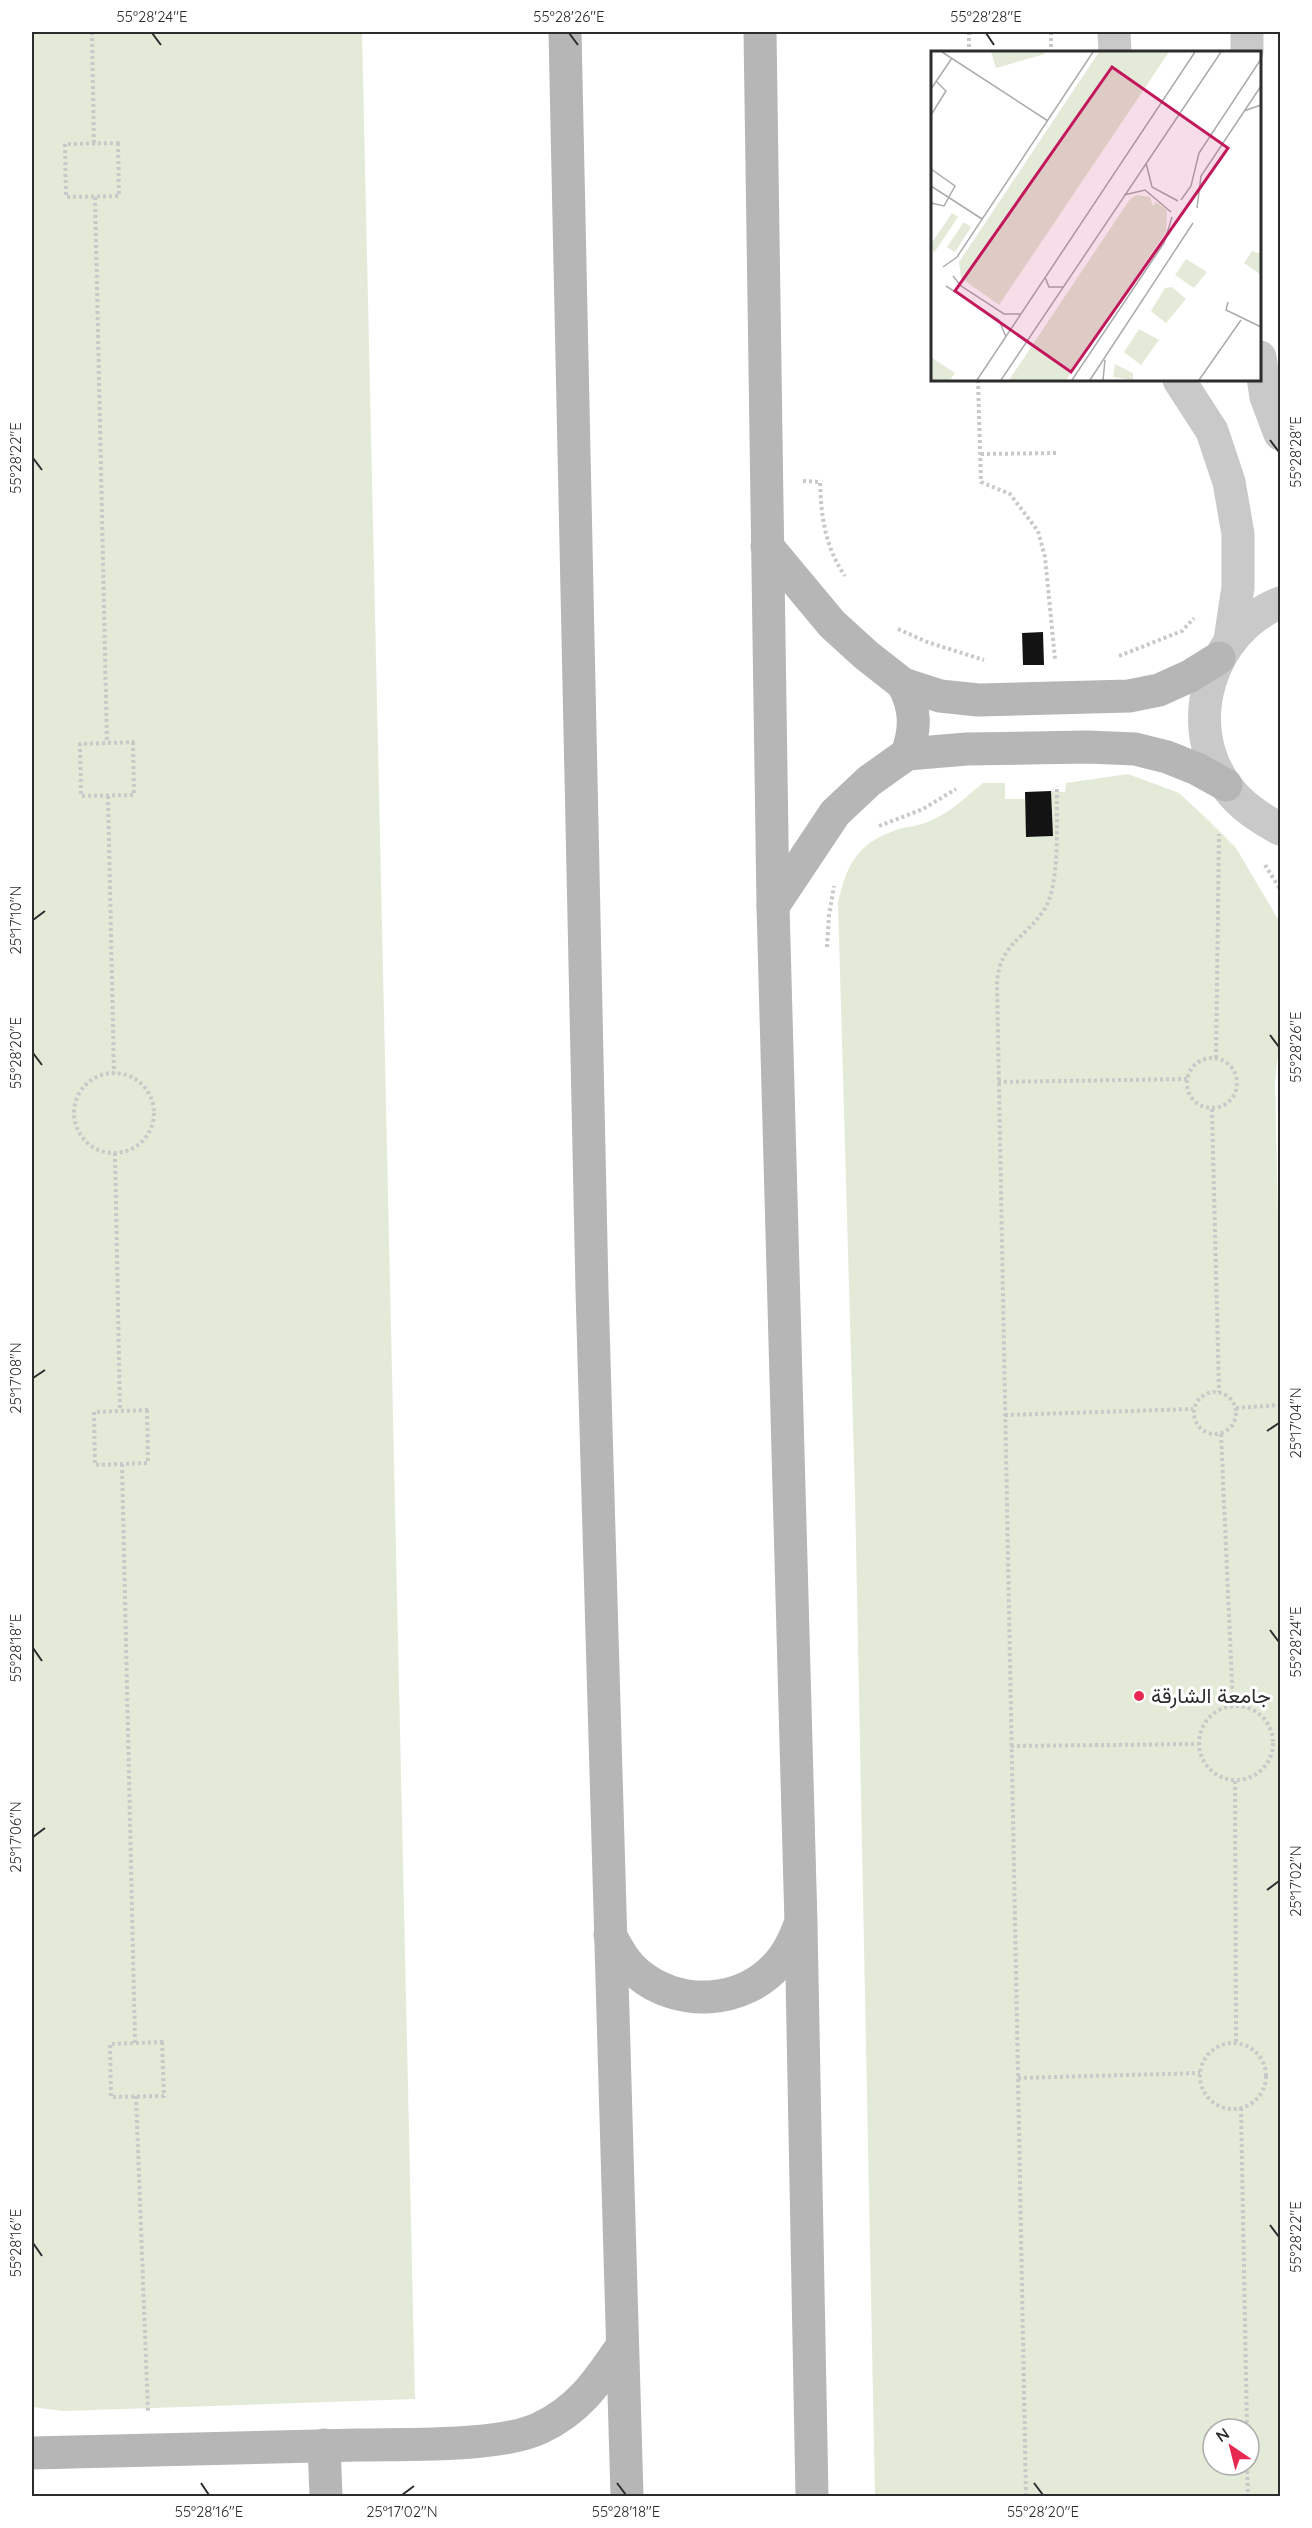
<svg xmlns="http://www.w3.org/2000/svg" width="1312" height="2528" font-family="Quicksand,Vazirmatn,sans-serif">
  <style>
    .green { fill: #e4ead8; fill-rule: evenodd }
    .building { fill: #131313 }
    .lines { fill: none; stroke-linecap: round; stroke-linejoin: round }
    .path { stroke: #c9c9c9; stroke-width: 4; stroke-dasharray: 3 3; stroke-linecap: butt }
    .street { stroke: #c9c9c9; stroke-width: 33 }
    .secondary { stroke: #b6b6b6; stroke-width: 33 }
    .ticks { fill: none; stroke: #2c2c2c; stroke-width: 2 }
    .poi-dot { fill: #e72952; stroke: #fff; stroke-width: 2 }
    .labels { text-anchor: middle; stroke-width: 6; stroke-linejoin: round; paint-order: stroke }
    .poi-label { font-size: 21px; fill: #2c2c2c; stroke: #fff; text-anchor: start }
    .inset-road { fill: none; stroke: #ababab; stroke-width: 1.5 }
    .view { fill: #c2185b; fill-opacity: 0.15; stroke: #c2185b; stroke-width: 3 }
    .inset-edge { fill: none; stroke: #2c2c2c; stroke-width: 3 }
    .neatline { fill: none; stroke: #2c2c2c; stroke-width: 2 }
    .ticks-label { font-size: 15px; text-anchor: middle; fill: #2c2c2c }
  </style>
  <rect width="100%" height="100%" fill="#fff"/>
  <g class="green">
    <polygon points="32,32 362,32 415,2399 63,2411 32,2407"/>
    <path d="M1128 774 1179 793 1205 817 1236 848 1278 919 1280 928V1037L1275 1081 1280 1309V2496H875L855 1495 838 903C847 860 861 840 903 828 912 826 922 825 930 821 951 812 966 797 983 783H1005V799H1025L1027 837 1052 836 1051 791 1065 792 1066 783ZM1213 2429H1249V2465H1213Z"/>
  </g>
  <g class="building">
    <polygon points="1043,632 1044,665 1023,665 1022,633"/>
    <polygon points="1051,791 1053,836 1026,837 1025,792"/>
  </g>
  <g class="lines">
    <g class="path">
      <polyline points="92,32 94,144"/>
      <polyline points="969,32 969,52"/>
      <polyline points="1051,32 1051,52"/>
      <polygon points="118,143 119,196 66,197 65,144"/>
      <polyline points="95,197 107,743"/>
      <polyline points="978,380 981,482 1010,494 1038,531 1045,557 1055,659"/>
      <polyline points="981,454 1059,453"/>
      <path d="M803 481 820 482C821 516 825 547 845 576"/>
      <polyline points="898,629 927,642 984,660"/>
      <polyline points="1119,656 1182,631 1194,618"/>
      <polygon points="133,742 134,795 81,796 80,744"/>
      <polyline points="108,796 114,1073"/>
      <polyline points="879,826 923,809 956,789"/>
      <polyline points="1265,865 1280,889"/>
      <polyline points="827,947 829,915 834,886"/>
      <circle cx="1212" cy="1083" r="25"/>
      <polyline points="1216,1058 1219,834"/>
      <circle cx="114" cy="1113" r="40"/>
      <polyline points="998,1082 1187,1079"/>
      <polyline points="1212,1109 1219,1392"/>
      <polyline points="115,1153 120,1411"/>
      <circle cx="1215" cy="1413" r="21"/>
      <polyline points="1236,1408 1280,1405"/>
      <polygon points="147,1410 148,1463 95,1465 94,1412"/>
      <polyline points="1005,1415 1193,1409"/>
      <polyline points="1221,1434 1233,1706"/>
      <polyline points="122,1464 135,2043"/>
      <circle cx="1236" cy="1743" r="37"/>
      <polyline points="1011,1746 1198,1744"/>
      <polyline points="1235,1781 1236,2042"/>
      <polygon points="162,2042 164,2096 111,2097 110,2044"/>
      <circle cx="1233" cy="2076" r="33"/>
      <polyline points="1018,2078 1200,2073"/>
      <polyline points="136,2096 148,2412"/>
      <polyline points="1241,2108 1247,2429"/>
      <polyline points="1247,2465 1248,2496"/>
      <path d="M1026 2496 997 982C1001 942 1024 940 1044 910 1061 884 1056 819 1057 786"/>
    </g>
    <g class="street">
      <polyline points="1114,32 1115,52"/>
      <polyline points="1247,32 1247,52"/>
      <polyline points="1260,357 1266,397 1280,434"/>
      <polyline points="1179,380 1212,431 1229,482 1238,534 1238,587 1230,640"/>
      <path d="M1280 603C1211 630 1180 725 1227 787 1241 806 1260 818 1280 829"/>
    </g>
    <g class="secondary">
      <polyline points="565,32 592,1290 627,2496"/>
      <polyline points="760,32 773,906 801,1924 812,2496"/>
      <polyline points="767,546 832,624 866,655 903,684 940,696 978,700 1129,696 1159,690 1190,676 1219,658"/>
      <path d="M903 684C916 709 916 728 907 754"/>
      <polyline points="773,906 835,813 869,781 907,754 967,749 1087,747 1135,749 1167,757 1197,769 1226,785"/>
      <path d="M610 1935C618 1949 625 1963 637 1973 678 2008 743 2005 779 1963 789 1952 794 1940 799 1927"/>
      <polyline points="324,2445 326,2496"/>
      <path d="M32 2453C141 2450 250 2447 359 2445 405 2444 501 2447 540 2428 580 2409 598 2381 622 2346"/>
    </g>
  </g>
  <path class="ticks" d="M152 33 161 45M569 33 578 45M986 33 994 45M1270 440 1279 452M33 458 42 470M33 920 45 911M1270 1035 1279 1047M33 1053 42 1065M33 1378 45 1370M1267 1431 1279 1423M1270 1630 1279 1642M33 1648 42 1661M33 1837 45 1828M1267 1890 1279 1881M1270 2225 1279 2237M33 2243 42 2256M201 2483 209 2495M617 2483 626 2495M1034 2483 1043 2495M402 2495 414 2486"/>
  <circle class="poi-dot" cx="1139" cy="1696" r="6"/>
  <g class="labels">
    <g class="poi-label">
      <text x="1151" y="1703">جامعة الشارقة</text>
    </g>
  </g>
  <g transform="translate(931 51)">
    <rect width="330" height="330" fill="#fff"/>
    <path d="M60 1H113L114 3 65 17ZM168 1H238L68 254 30 227 28 211ZM206 144 219 146 222 155 225 151 236 159 235 181 135 329H78L199 148ZM21 162 27 166 3 202 0 193ZM33 171 40 176 24 201 16 196ZM321 200 330 203V224L313 212ZM255 208 276 221 263 237 244 224ZM241 236 255 248 235 272 220 260 234 237ZM208 278 228 289 210 314 193 301ZM0 306 24 322 19 329H0ZM184 313 202 322V329L182 326Z" fill="#e4ead8"/>
    <path class="inset-road" d="M11 1 117 70M0 38 21 7M313 60 330 54M0 64 15 40 5 30M215 112 221 136 247 150M0 118 24 135 13 155 0 152M0 135 51 168M193 144 214 139 240 161M250 149 260 135 268 102 330 8M266 157 270 125 330 35M12 216 26 206 162 1M22 225 30 235 73 263H90M114 226 118 236H132M15 235 68 269 75 286M297 251 295 259 330 276M46 329 264 1M70 329 290 1M141 329 233 192 241 166M159 329 262 172M172 329 174 309M268 329 310 269"/>
    <path class="view" d="M181 16 297 97 140 321 24 240Z"/>
    <rect width="330" height="330" class="inset-edge"/>
  </g>
  <rect width="1312" height="2528" fill="none" stroke="#ffffff" stroke-width="66"/>
  <g transform="translate(1231 2447) rotate(325)"><circle r="28" fill="#ffffff" stroke="#ababab" stroke-width="1.5"/>
  <path d="M0-4.5L10 22L0 15L-10 22Z" fill="#e72952"/>
  <text y="-9" font-size="16" font-weight="bold" text-anchor="middle" fill="#2c2c2c">N</text>
  </g>
  <rect x="33" y="33" width="1246" height="2462" class="neatline"/>
  <g class="ticks-label">
    <text x="152" y="22">55°28'24"E</text>
    <text x="569" y="22">55°28'26"E</text>
    <text x="986" y="22">55°28'28"E</text>
    <text transform="translate(1296 452) rotate(-90)" y="5">55°28'28"E</text>
    <text transform="translate(16 458) rotate(-90)" y="5">55°28'22"E</text>
    <text transform="translate(16 920) rotate(-90)" y="5">25°17'10"N</text>
    <text transform="translate(1296 1047) rotate(-90)" y="5">55°28'26"E</text>
    <text transform="translate(16 1053) rotate(-90)" y="5">55°28'20"E</text>
    <text transform="translate(16 1378) rotate(-90)" y="5">25°17'08"N</text>
    <text transform="translate(1296 1423) rotate(-90)" y="5">25°17'04"N</text>
    <text transform="translate(1296 1642) rotate(-90)" y="5">55°28'24"E</text>
    <text transform="translate(16 1648) rotate(-90)" y="5">55°28'18"E</text>
    <text transform="translate(16 1837) rotate(-90)" y="5">25°17'06"N</text>
    <text transform="translate(1296 1881) rotate(-90)" y="5">25°17'02"N</text>
    <text transform="translate(1296 2237) rotate(-90)" y="5">55°28'22"E</text>
    <text transform="translate(16 2243) rotate(-90)" y="5">55°28'16"E</text>
    <text x="209" y="2517">55°28'16"E</text>
    <text x="402" y="2517">25°17'02"N</text>
    <text x="626" y="2517">55°28'18"E</text>
    <text x="1043" y="2517">55°28'20"E</text>
  </g>
</svg>
